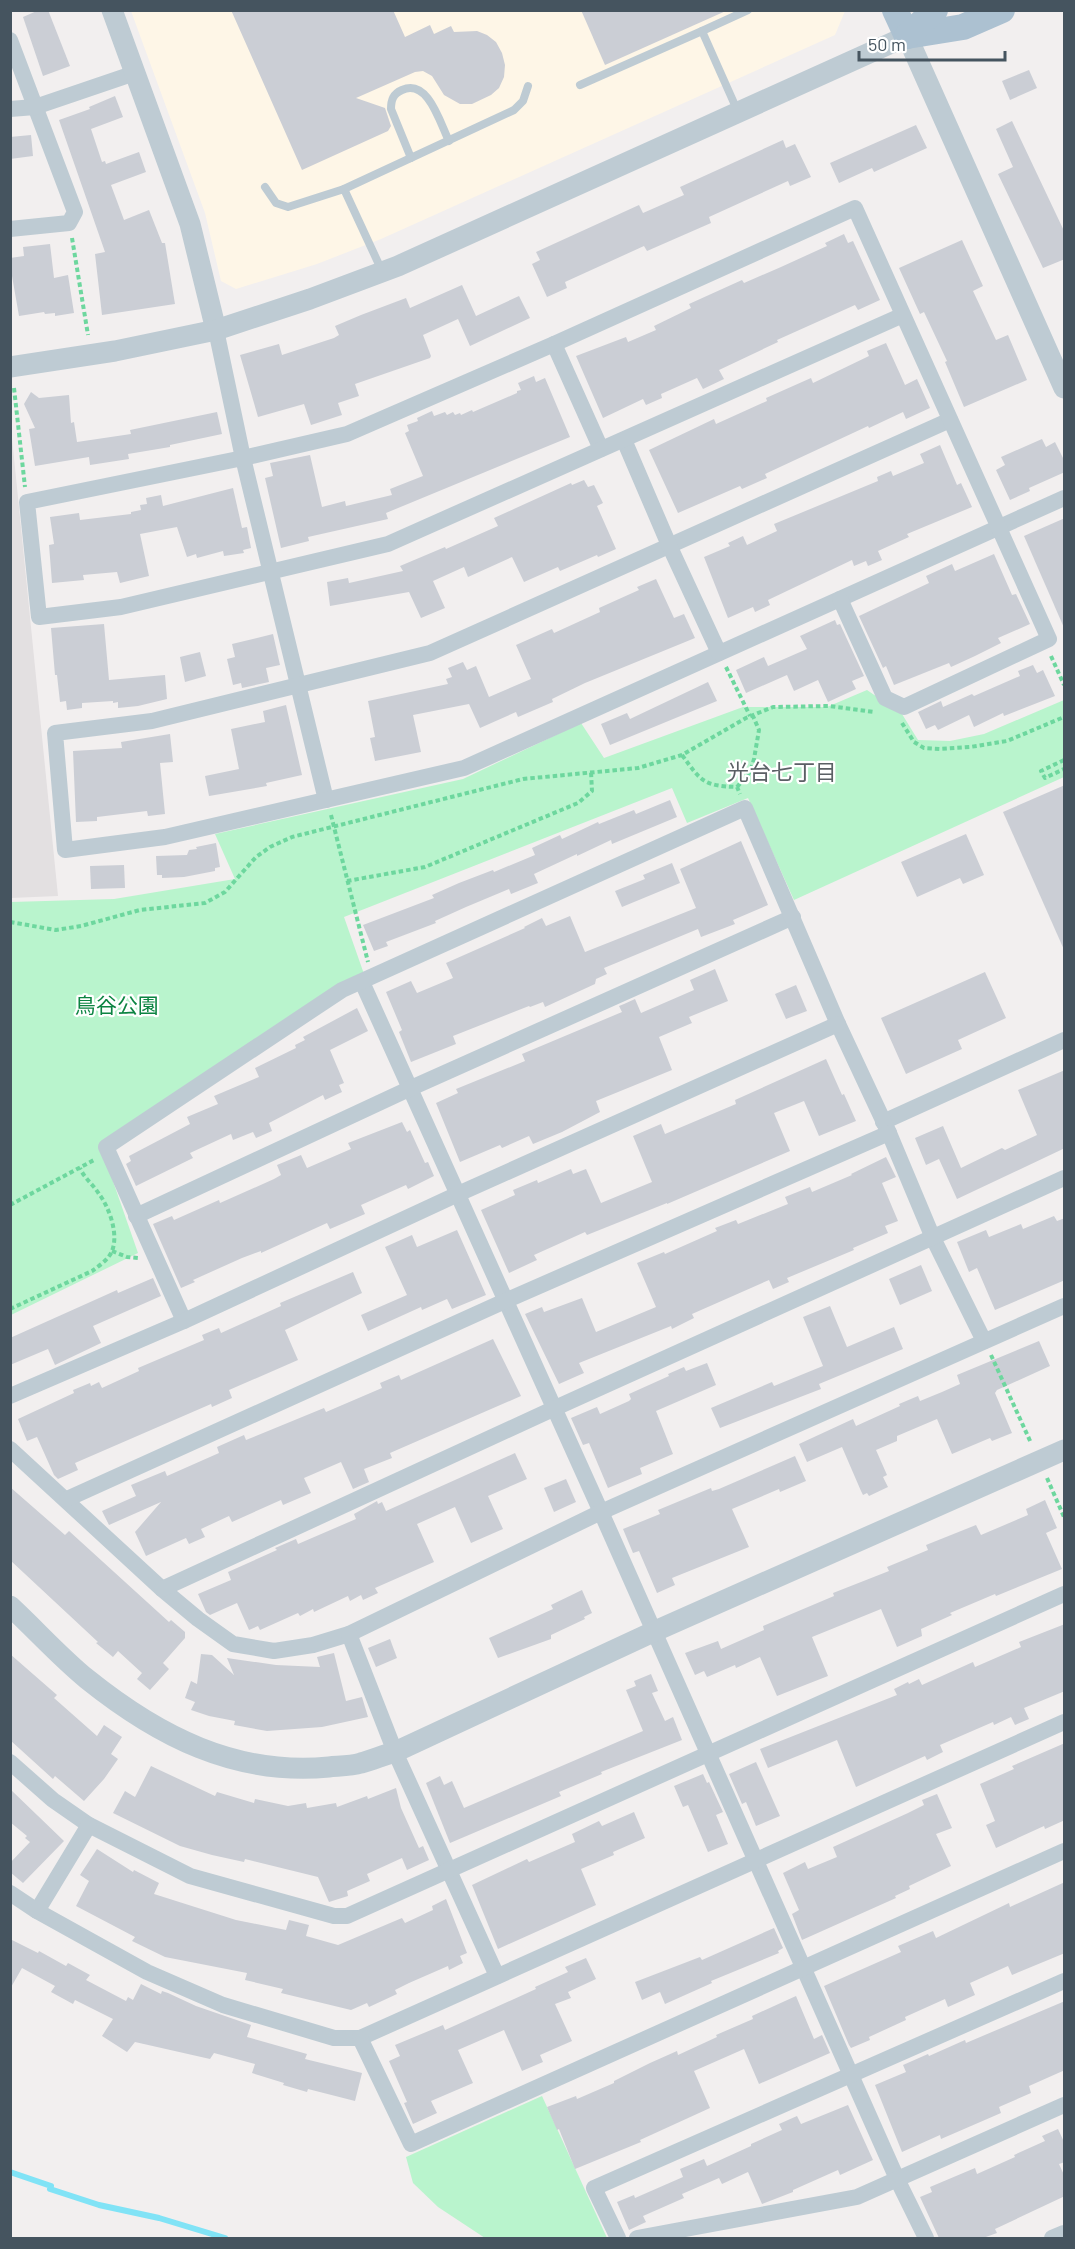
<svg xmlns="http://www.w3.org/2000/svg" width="1075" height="2249" font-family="Barlow,'Noto Sans JP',sans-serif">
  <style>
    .commercial { fill: #fef6e7 }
    .education { fill: #e3e0e1 }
    .green { fill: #b9f4cd }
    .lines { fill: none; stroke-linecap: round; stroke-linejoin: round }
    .stream { stroke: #81e3f6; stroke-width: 6 }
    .building { fill: #cbced5 }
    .path { stroke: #6dd79e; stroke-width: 4; stroke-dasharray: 4.5 3; stroke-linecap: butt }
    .service { stroke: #becbd3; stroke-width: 8 }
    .minor { stroke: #becbd3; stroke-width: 16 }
    .tertiary { stroke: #becbd3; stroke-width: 21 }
    .primary { stroke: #acc1d1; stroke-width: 26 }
    .labels { text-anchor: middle; stroke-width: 4.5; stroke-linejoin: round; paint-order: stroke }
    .park-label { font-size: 21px; fill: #0c8442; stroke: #fff }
    .neighbourhood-label { font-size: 22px; fill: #5b6065; stroke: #fff }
  </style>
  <rect width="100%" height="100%" fill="#f2efef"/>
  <polygon class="commercial" points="131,11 845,11 835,35 381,239 317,264 236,289 221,281 205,213"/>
  <polygon class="education" points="11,428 58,896 11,898"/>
  <g class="green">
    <polygon points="867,690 902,714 918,740 950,741 984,734 1064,700 1064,777 794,900 748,798 687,823 672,788 344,917 364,974 100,1144 138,1253 11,1315 11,902 114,899 235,879 215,834 463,779 581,723 604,758 743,707 827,707"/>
    <polygon points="542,2096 607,2238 485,2238 438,2207 413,2183 406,2157"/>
  </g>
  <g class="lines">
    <polyline class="stream" points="10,2172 51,2186 50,2189 99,2205 159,2218 225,2238"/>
  </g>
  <g class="building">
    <polygon points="39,10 48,10 70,66 43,76 23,17"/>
    <polygon points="231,10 393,10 405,37 430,25 434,34 451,26 454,32 477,31 487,35 496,42 502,53 505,65 504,77 499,88 491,95 472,104 460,104 444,95 432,76 423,71 415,72 356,98 385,108 391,126 388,131 302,170"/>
    <polygon points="581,10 728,10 605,65"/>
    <polygon points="1029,70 1037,88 1010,100 1002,81"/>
    <polygon points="115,96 123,117 91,129 102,162 105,161 106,164 139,152 146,172 111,185 124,220 149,210 162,243 165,243 175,304 102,315 95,254 105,252 59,120 90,109 89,107"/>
    <polygon points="1012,121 1065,233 1065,259 1043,268 998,174 1013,167 996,129"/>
    <polygon points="916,125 927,148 874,172 872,168 839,183 830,163"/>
    <polygon points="31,135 33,156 10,159 10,137"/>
    <polygon points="783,140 786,148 795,144 811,177 790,186 788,181 709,217 711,223 647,251 644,246 565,282 567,288 547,297 532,264 540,260 536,252 639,205 643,213 684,195 680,187"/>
    <polygon points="844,234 848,243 853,241 880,300 858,310 855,305 777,340 778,342 719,370 724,379 703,389 697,378 661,394 662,398 646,405 643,399 603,418 576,356 626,337 628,342 656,330 654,326 691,308 689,304 742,280 744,283 781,267 827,246 825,243"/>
    <polygon points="962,240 983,286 973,291 996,340 1008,335 1027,380 964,407 945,362 947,361 924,312 920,314 899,268"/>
    <polygon points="50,244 54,278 68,275 74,313 55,316 55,313 45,314 44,312 19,316 12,276 10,276 10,258 24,256 23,247"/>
    <polygon points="462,285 476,316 519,296 530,318 470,346 458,319 423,335 431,356 430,358 355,384 359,396 338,403 342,415 311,425 304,404 258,417 240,355 279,344 282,355 334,338 339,335 335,326 361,315 406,298 410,308"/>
    <polygon points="886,343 905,385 917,379 930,408 906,419 903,412 869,428 868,426 765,474 767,478 742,489 740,486 678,513 649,450 714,419 716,424 767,401 766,398 811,378 813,383 869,356 867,351"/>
    <polygon points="534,376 536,382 545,378 570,437 386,513 388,519 308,537 309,541 281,548 265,478 273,476 270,463 310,455 322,507 345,501 346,506 392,495 390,489 423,476 405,433 409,431 407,425 418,421 417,418 432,411 434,416 445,412 447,415 453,412 455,415 460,413 461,415 472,410 473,412 517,393 517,391 521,390 518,383"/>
    <polygon points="31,392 39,398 69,395 71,423 74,422 77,442 131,434 130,430 217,412 222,434 170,445 170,447 128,454 129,459 90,465 89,457 35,466 29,429 35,428 24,404"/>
    <polygon points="1042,439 1046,447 1055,442 1065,462 1065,472 1029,488 1030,491 1010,500 996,470 1005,465 1001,457"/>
    <polygon points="940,445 957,485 961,483 972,507 907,534 909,537 878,551 882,560 868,566 866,561 854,566 852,560 768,600 770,605 755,612 753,607 728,618 704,557 730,546 728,543 743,536 747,545 777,531 774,524 878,481 877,477 891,471 893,476 924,463 920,454"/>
    <polygon points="584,480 588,487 594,485 603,503 597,506 616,549 598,557 597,555 560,571 558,567 524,582 512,557 468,577 464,567 433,581 445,608 421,618 409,592 330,606 327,582 348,578 349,583 403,571 400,566 445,547 446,549 498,526 494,518 571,483 572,485"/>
    <polygon points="233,488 242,528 247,527 251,548 243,550 244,553 224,556 223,551 197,558 196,554 187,557 177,527 140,534 149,576 120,583 117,572 83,575 84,580 52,583 49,545 54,544 50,517 79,513 80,520 131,514 131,512 141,510 140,505 147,504 146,498 161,495 163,506"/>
    <polygon points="1065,518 1065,630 1024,536"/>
    <polygon points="994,554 1012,595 1016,594 1030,624 998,638 1001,643 975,656 951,667 949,663 894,685 886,666 883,668 859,616 929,583 926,576 952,564 955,571"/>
    <polygon points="656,579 674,618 684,614 695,638 585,683 552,699 553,702 518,717 516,712 480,728 469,704 413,715 421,752 375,761 370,738 375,737 368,701 448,684 446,679 452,677 448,668 463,662 467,670 476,666 489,697 531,679 516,645 552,629 554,633 600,612 599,608 639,590 637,587"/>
    <polygon points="835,620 837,625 840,624 864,676 852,681 856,689 828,702 818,680 794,691 787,675 746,693 736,670 764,657 768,666 807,649 800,636"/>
    <polygon points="104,624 109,680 165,675 167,699 138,706 118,708 118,702 113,703 113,701 82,703 82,708 67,710 66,701 60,702 57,675 55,675 51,628"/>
    <polygon points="273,634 280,665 266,668 269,682 242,688 241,683 233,685 227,659 235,657 232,644"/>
    <polygon points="200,652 206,676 185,682 180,657"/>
    <polygon points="1033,665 1037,673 1043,670 1055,696 1004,716 1003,713 974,727 969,715 938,730 935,725 926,729 918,712 941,701 943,707 972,694 974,696 1020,676 1018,671"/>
    <polygon points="708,682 717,701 610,745 601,724 627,713 630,719"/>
    <polygon points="286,705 302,775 266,783 267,786 209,796 205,776 239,769 231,729 265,722 263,711"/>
    <polygon points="170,734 173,762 160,763 165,814 148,816 147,811 97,817 97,821 76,822 73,751 122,748 121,742"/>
    <polygon points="1065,785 1065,952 1003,812"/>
    <polygon points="670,800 677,817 612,844 611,840 577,856 577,854 534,874 538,883 511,894 509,889 466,907 435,921 436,923 386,942 388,946 374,951 363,925 434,898 432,895 459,883 493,870 494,872 535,855 532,848 560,835 562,839 598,822 599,824 634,810 636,814"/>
    <polygon points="966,834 984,875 963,884 960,878 917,897 901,862"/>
    <polygon points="741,841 768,905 733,920 735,924 701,937 698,929 604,968 607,974 596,979 595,984 545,1007 543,1002 530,1007 529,1006 453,1036 456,1044 411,1062 399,1032 402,1030 386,992 411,981 417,993 453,978 446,963 525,928 524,927 542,918 546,926 570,916 585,952 696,908 680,869"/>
    <polygon points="216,843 220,867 215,868 215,871 184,877 162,878 162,875 157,875 156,856 187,855 189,850 197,849 196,847"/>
    <polygon points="672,863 680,883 622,907 615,891 645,879 643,875"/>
    <polygon points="124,865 125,888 91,889 90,866"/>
    <polygon points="715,969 728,1001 689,1017 692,1023 659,1037 672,1070 596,1101 600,1112 562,1132 533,1144 529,1136 502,1148 500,1145 460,1162 436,1103 458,1093 456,1089 525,1061 522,1054 622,1012 619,1006 624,1004 635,999 641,1013 694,990 690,980"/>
    <polygon points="985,972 1006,1018 958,1040 962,1049 906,1074 881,1018"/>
    <polygon points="796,985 807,1011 786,1019 775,994"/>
    <polygon points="357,1008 368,1031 330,1050 344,1083 339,1085 342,1092 325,1100 323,1095 269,1123 272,1131 256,1138 253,1132 233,1140 231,1134 190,1153 193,1158 136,1186 126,1164 131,1161 129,1156 190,1124 187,1117 218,1104 214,1096 259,1077 255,1068 296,1048 295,1045 305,1040 303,1037"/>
    <polygon points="826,1059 842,1095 844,1094 856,1121 819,1136 804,1101 774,1113 790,1151 667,1204 667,1203 587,1235 585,1232 534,1255 537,1260 509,1273 481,1210 515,1195 513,1190 537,1180 538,1183 571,1169 573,1174 586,1169 601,1203 652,1182 633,1136 661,1124 665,1134 736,1104 735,1100"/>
    <polygon points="1065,1070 1065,1148 957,1199 939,1159 926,1165 915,1138 943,1126 961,1168 1002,1148 1005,1150 1037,1135 1018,1090"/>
    <polygon points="402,1122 407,1132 410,1130 425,1163 428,1162 434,1176 408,1189 406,1185 361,1205 365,1214 330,1229 327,1223 261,1253 261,1251 242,1258 193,1280 195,1282 181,1288 153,1224 172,1216 174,1220 219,1200 220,1203 274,1179 281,1175 277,1165 301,1155 307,1168 351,1149 348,1143"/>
    <polygon points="886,1157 896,1177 882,1183 898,1221 885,1226 888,1233 853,1248 854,1250 787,1278 789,1282 773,1289 769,1280 692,1314 694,1318 672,1329 671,1326 579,1363 584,1373 559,1384 525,1314 542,1307 544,1312 582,1298 596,1332 656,1307 637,1263 664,1252 665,1254 717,1231 715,1228 736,1220 738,1224 788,1204 785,1197 810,1187 812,1192 852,1175 851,1174"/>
    <polygon points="1054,1216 1057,1221 1065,1218 1065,1280 995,1310 977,1268 969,1272 957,1242 986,1230 989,1237 1021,1224 1023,1229"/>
    <polygon points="457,1230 486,1295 452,1309 447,1299 422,1310 421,1307 368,1331 361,1315 407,1295 385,1247 412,1235 417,1247"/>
    <polygon points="921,1265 932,1291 900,1305 889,1279"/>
    <polygon points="353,1272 362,1293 285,1330 298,1360 229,1390 232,1398 212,1407 211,1404 75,1463 78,1470 58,1479 54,1475 37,1437 27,1441 18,1419 74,1393 73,1390 90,1383 91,1386 99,1382 102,1388 139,1371 138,1368 204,1340 202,1335 219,1328 221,1333 281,1306 280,1303"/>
    <polygon points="153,1278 161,1296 93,1326 101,1343 55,1365 48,1349 10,1365 10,1338 117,1290 118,1293"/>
    <polygon points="830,1306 847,1347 894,1327 903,1349 819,1384 821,1389 720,1428 711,1408 772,1382 774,1386 823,1366 803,1317"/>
    <polygon points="493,1339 521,1396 390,1453 392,1458 364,1469 369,1482 353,1489 341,1462 304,1478 311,1493 283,1505 281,1500 232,1522 229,1516 201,1529 205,1537 189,1544 186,1538 146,1556 135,1532 161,1502 109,1525 102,1511 136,1496 131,1485 165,1471 167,1476 219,1453 217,1447 244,1435 246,1440 324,1408 326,1412 382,1388 380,1383 399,1375 401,1380"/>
    <polygon points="1039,1341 1050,1366 997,1390 995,1393 1012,1433 992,1441 990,1438 952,1454 937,1419 897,1436 897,1441 876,1450 887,1475 883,1477 888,1487 869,1496 867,1493 863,1495 861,1491 842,1447 807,1462 799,1444 853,1419 856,1426 900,1406 899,1404 918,1396 920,1401 942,1392 960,1384 957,1375"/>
    <polygon points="707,1363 716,1385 656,1411 673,1454 640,1468 642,1474 608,1488 589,1443 583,1445 571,1418 597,1407 600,1414 629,1401 631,1399 629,1394 669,1376 668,1374 684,1367 686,1371"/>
    <polygon points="515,1453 527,1479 488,1496 503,1529 471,1543 455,1507 417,1524 434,1562 375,1588 378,1593 363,1600 361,1595 350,1601 348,1596 314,1612 313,1609 300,1616 298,1613 260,1630 258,1626 249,1630 237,1603 210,1615 206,1612 198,1594 231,1580 228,1572 277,1550 275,1548 296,1539 298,1544 356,1519 354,1514 377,1501 378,1504 382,1502 386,1511"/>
    <polygon points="795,1456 806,1481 780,1492 779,1489 732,1509 749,1547 672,1578 675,1585 657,1593 639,1551 633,1553 623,1529 660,1514 658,1510 711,1488 712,1491 719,1489"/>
    <polygon points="566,1479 576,1502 554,1512 544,1488"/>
    <polygon points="10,1487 65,1535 69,1531 169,1622 171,1620 185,1632 185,1638 163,1663 169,1669 150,1690 137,1679 142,1673 118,1651 113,1657 96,1643 98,1642 10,1560"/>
    <polygon points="1045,1500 1057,1528 1046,1533 1062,1569 996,1596 995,1594 950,1613 952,1615 921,1629 922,1636 897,1647 881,1609 812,1637 828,1676 777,1696 760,1657 736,1668 735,1665 707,1677 704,1671 695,1675 685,1653 718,1641 721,1649 764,1630 763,1626 834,1596 833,1593 889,1571 887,1567 928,1550 926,1545 976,1525 981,1535 1028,1515 1026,1509"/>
    <polygon points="582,1590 592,1613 584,1617 585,1619 551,1635 551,1639 498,1658 489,1638 553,1609 551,1605"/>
    <polygon points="1065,1624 1065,1691 1024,1708 1029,1719 1015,1725 1011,1717 994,1725 993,1722 940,1745 943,1752 927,1760 925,1756 856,1787 837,1740 768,1768 760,1749 897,1695 894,1689 908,1682 909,1684 919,1679 922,1685 973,1662 975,1667 1021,1647 1019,1642"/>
    <polygon points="390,1639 397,1658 376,1667 368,1648"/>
    <polygon points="334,1653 346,1701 362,1697 368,1717 322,1727 267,1731 234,1725 235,1721 209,1716 191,1710 195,1702 185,1698 191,1681 197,1684 201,1654 212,1655 234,1675 227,1658 276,1665 320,1667 317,1657"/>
    <polygon points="10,1654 57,1695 54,1698 97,1736 104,1725 122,1737 111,1754 118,1759 104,1779 84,1801 55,1776 53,1779 10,1740"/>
    <polygon points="651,1674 658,1691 652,1693 665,1721 673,1717 682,1740 601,1772 602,1774 559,1792 561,1796 450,1843 426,1783 440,1776 444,1785 452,1781 464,1808 643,1731 626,1690 636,1686 634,1681"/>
    <polygon points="1065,1743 1065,1820 1045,1829 1044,1826 996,1848 986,1825 995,1821 980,1784 1014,1769 1012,1766"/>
    <polygon points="756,1762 780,1816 756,1826 746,1802 742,1804 729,1774"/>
    <polygon points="151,1766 215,1796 217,1792 254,1803 255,1799 288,1806 306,1803 307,1808 336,1803 337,1807 367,1796 368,1799 396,1788 401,1808 419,1848 423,1846 429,1860 407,1870 402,1858 367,1874 370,1881 347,1891 348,1896 329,1902 318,1877 245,1859 244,1862 212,1855 180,1846 113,1813 125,1791 135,1797"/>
    <polygon points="703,1774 707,1783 709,1782 723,1812 716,1815 728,1844 708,1852 688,1805 683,1807 674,1786"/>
    <polygon points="10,1789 64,1841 23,1883 10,1872 10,1863 30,1842 25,1838 27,1836 10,1822"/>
    <polygon points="937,1794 952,1828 936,1834 951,1866 909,1886 910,1889 895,1896 896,1898 802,1940 792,1914 799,1910 783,1873 805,1862 808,1869 837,1857 833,1847 908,1813 924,1805 922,1800"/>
    <polygon points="634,1812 645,1838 613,1852 614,1855 581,1869 596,1905 498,1949 472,1885 527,1859 529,1862 575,1842 572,1834 599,1821 602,1826"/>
    <polygon points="97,1849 133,1872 134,1870 159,1883 154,1894 236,1920 286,1930 289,1920 309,1925 306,1936 338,1945 402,1918 405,1923 433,1910 432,1906 446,1899 467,1953 460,1956 463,1963 449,1970 448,1966 409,1983 395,1990 397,1994 369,2007 367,2003 351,2010 281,1993 283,1989 245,1980 247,1973 165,1957 132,1941 135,1937 76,1906 89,1881 80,1875"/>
    <polygon points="1065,1882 1065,1953 1012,1975 1008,1966 970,1983 975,1995 948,2007 945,1999 905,2017 906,2020 869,2037 870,2040 851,2048 849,2045 824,1986 901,1952 898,1946 933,1931 936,1938 1009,1903 1010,1907"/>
    <polygon points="774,1928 783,1948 778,1951 779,1953 711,1981 712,1983 665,2004 660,1992 642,2000 635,1982 700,1957 702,1960"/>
    <polygon points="10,1939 38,1953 39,1951 66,1966 68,1963 90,1975 86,1980 126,2001 128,1997 133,2000 141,1984 161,1994 162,1991 168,1993 196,2006 251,2025 247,2037 307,2054 305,2059 362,2073 355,2101 308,2089 307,2092 283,2085 284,2083 252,2073 255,2064 214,2053 210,2059 135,2042 127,2052 102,2036 113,2019 75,2000 73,2004 51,1992 55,1986 22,1968 10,1989"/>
    <polygon points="586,1958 596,1979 568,1992 571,1998 555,2004 572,2041 540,2055 543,2062 522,2071 504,2030 458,2050 473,2083 431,2101 437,2113 413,2124 404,2103 407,2102 389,2061 400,2056 395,2045 443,2025 445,2030 494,2008 536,1989 535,1987 568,1972 565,1967"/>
    <polygon points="796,1996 814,2039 822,2035 830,2053 759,2084 744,2049 694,2071 710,2108 640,2140 641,2142 575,2169 559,2129 557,2130 547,2107 576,2096 577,2099 614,2083 614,2081 650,2063 677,2051 678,2055 717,2037 716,2035 753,2019 752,2016"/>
    <polygon points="1065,2001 1065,2070 1029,2086 1031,2093 999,2107 1001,2113 941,2139 940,2135 902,2152 875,2085 906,2072 903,2065 928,2054 929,2056 965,2040 966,2043"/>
    <polygon points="848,2105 873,2160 840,2175 838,2170 793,2190 793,2192 762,2204 748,2172 722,2184 719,2178 682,2194 684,2198 643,2216 646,2222 629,2230 617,2202 634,2195 635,2198 683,2177 680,2169 704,2159 707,2166 751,2146 751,2144 782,2130 779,2124 797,2116 801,2124"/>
    <polygon points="1058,2129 1065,2144 1065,2162 1059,2164 1065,2177 1065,2196 995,2229 997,2233 983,2238 939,2238 920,2197 932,2192 930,2187 975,2168 977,2174 1015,2157 1014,2155 1045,2141 1042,2136"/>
  </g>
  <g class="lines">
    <g class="path">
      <polyline points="72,238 88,335"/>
      <polyline points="14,388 25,487"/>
      <polyline points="1051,656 1064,685"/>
      <polyline points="726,667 750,716"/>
      <polyline points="902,723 914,742 924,748 940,749 970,747 1007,741 1064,717"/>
      <path d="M682 755C701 781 703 786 737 787L740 794"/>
      <polyline points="1064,760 1041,771 1045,778 1064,769"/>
      <polyline points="737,787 750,772 754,759 759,730 753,716"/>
      <polyline points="331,815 368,962"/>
      <polyline points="347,881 425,867 578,803 592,791 591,772"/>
      <polyline points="10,922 56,930 81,926 140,910 205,903 225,892 256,857 270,847 292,837 523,779 638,768 682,755 746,718 773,707 829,706 874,712"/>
      <polyline points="10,1205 94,1160"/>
      <polyline points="112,1251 127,1257 138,1258"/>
      <path d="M10 1309 92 1271C99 1266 109 1259 112 1251 119 1234 109 1207 99 1194 93 1184 84 1178 80 1168"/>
      <polyline points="991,1355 1031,1443"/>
      <polyline points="1047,1478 1064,1517"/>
    </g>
    <g class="service">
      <polyline points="702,31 748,10"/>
      <polyline points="580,85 702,31 738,112"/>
      <path d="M411 158 391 109C391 100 393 94 402 90 428 78 440 123 449 141"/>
      <polyline points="265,187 276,203 288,207 344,189 382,271"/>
      <polyline points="344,189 514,110 523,101 528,86"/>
    </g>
    <g class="minor">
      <polyline points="10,40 75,212 69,223 10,229"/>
      <polyline points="10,109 35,107 135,73"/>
      <polyline points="216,330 243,458 326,800"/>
      <polyline points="554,344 601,449"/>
      <polyline points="950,420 430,653 152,721 55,733 65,850 165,837 464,768 1064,498"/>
      <polyline points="624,440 669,545 719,653"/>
      <path d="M840 599 885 698 904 707 1049 639C984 495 920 351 855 208L554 344 347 434 243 458 27 502 39 617 121 607 388 544 903 315"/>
      <polyline points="362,982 601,1512 898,2181 926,2238"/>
      <polyline points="883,1122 1064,1040"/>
      <polyline points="136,1216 411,1088 793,917"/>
      <polyline points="184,1321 106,1147 342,990 745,808 838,1024 889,1133 933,1238 984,1341"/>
      <polyline points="10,1396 184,1321 458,1194 838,1024"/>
      <polyline points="10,1449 162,1589 198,1619 233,1644 274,1651 313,1645 349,1634 601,1512 1064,1306"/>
      <polyline points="67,1499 505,1301 889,1133"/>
      <polyline points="162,1589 553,1409 1064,1178"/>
      <polyline points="349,1634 395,1752 497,1976"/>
      <polyline points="10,1762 53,1800 89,1825 190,1876 334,1916 347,1916 1064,1594"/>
      <polyline points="10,1893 37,1911 147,1972 223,2005 334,2038 360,2038 1064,1722"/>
      <polyline points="37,1911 89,1825"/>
      <polyline points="360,2038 411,2144 1064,1851"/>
      <polyline points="618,2238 594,2188 1064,1981"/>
      <polyline points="637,2238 857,2197 1064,2105"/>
      <polyline points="1052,2238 1064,2233"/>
    </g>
    <g class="tertiary">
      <polyline points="112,10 190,224 216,330"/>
      <polyline points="10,367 115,351 216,330 310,299 398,266 907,36 1064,388"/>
      <path d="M10 1606C36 1630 60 1657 87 1679 158 1736 235 1776 329 1767 339 1766 351 1766 361 1763 372 1760 384 1755 395 1752L653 1632 1064 1450"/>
    </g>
    <g class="primary">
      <polyline points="895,10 907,36"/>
      <polyline points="907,36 963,27 1002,10"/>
      <polyline points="907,36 935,10"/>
    </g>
  </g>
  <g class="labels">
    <g class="park-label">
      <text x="117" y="1013">鳥谷公園</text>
    </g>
    <g class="neighbourhood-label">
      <text x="782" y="780">光台七丁目</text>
    </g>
  </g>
  <rect width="1075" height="2249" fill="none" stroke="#45545f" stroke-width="24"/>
  <path d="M859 51v9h146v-9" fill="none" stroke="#45545f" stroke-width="3"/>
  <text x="868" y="51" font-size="18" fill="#45545f" stroke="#ffffff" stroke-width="4.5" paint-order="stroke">50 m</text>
</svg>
